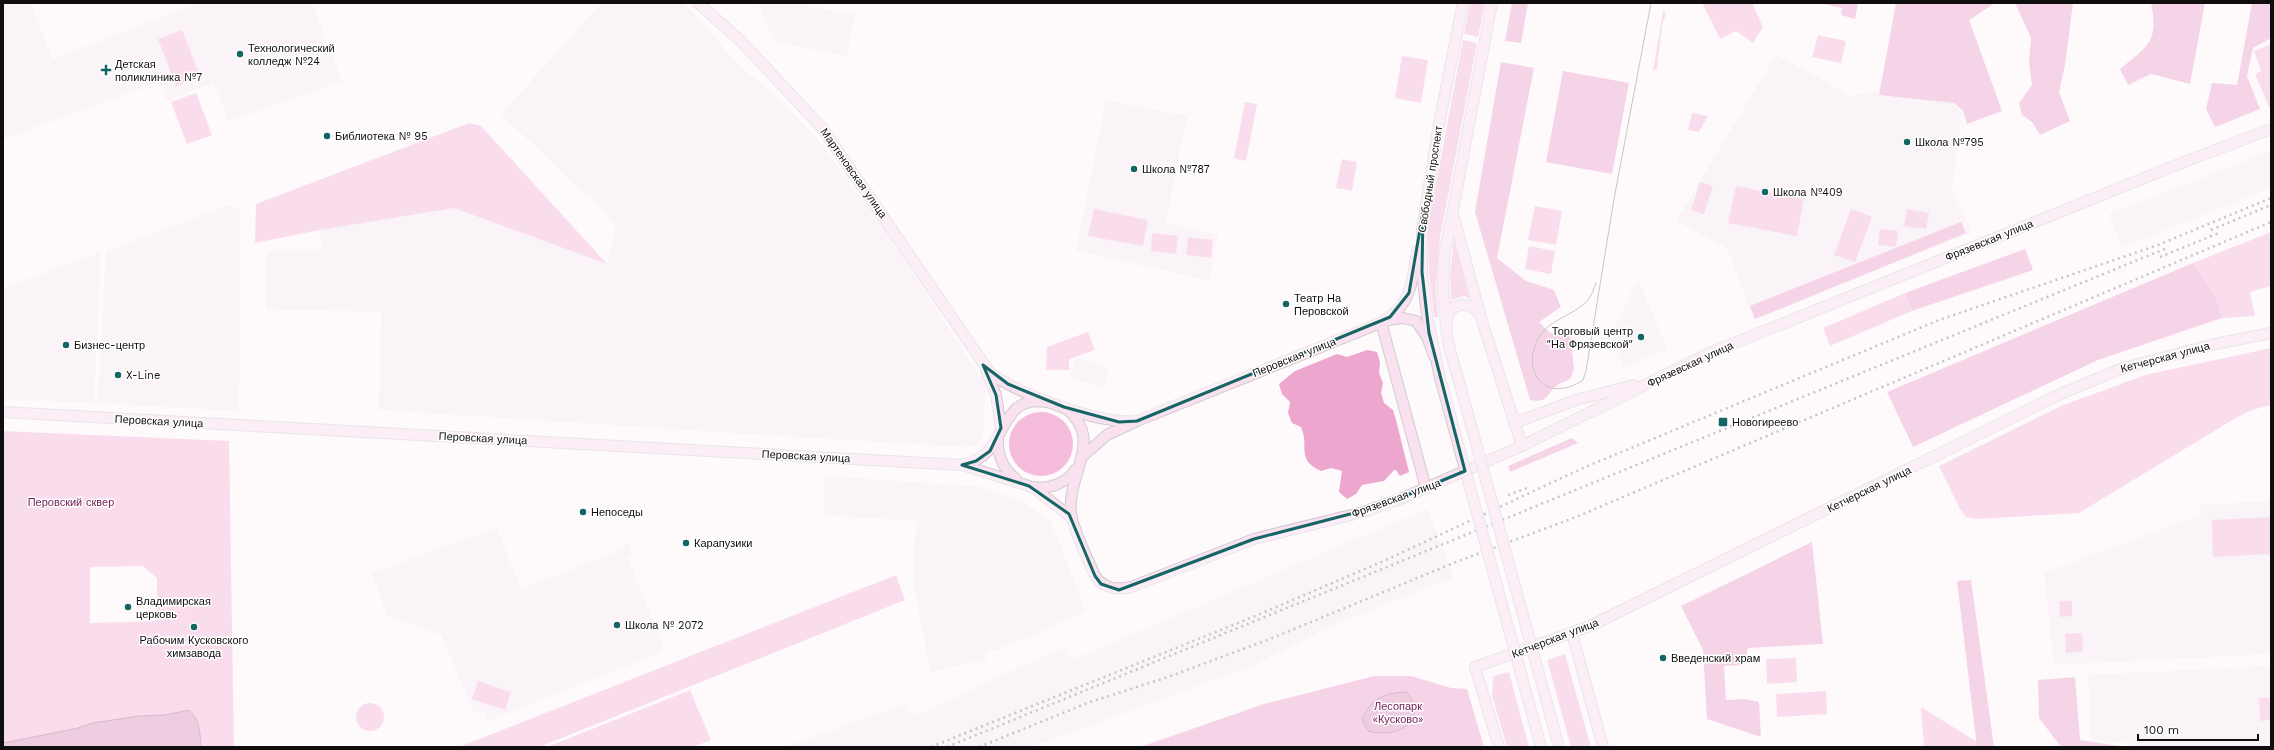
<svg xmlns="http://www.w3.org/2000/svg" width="2274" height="750" font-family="'Work Sans',sans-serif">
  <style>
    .built { fill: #f7ebf1 }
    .green { fill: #f5bbdb; fill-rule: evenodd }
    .forest { fill: #eda6ce; fill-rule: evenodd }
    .water { fill: #de98bf; stroke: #a06e8a }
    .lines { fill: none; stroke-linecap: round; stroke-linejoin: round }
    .secondary-casing { stroke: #d1cdcf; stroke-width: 12 }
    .secondary { stroke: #f9e1ef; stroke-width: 10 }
    .tram { stroke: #878485; stroke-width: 1 }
    .rail { stroke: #878485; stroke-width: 2.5; stroke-dasharray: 2 4; stroke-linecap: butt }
    .secondary-bridge-casing { stroke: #d1cdcf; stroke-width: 12; stroke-linecap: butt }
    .secondary-bridge { stroke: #f9e1ef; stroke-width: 10 }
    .marked { fill: none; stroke: #166565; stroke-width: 3; stroke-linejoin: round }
    .poi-dot { fill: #166565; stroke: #fff; stroke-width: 1.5 }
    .labels { text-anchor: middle; stroke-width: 3; stroke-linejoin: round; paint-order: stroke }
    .poi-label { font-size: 11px; fill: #0f0d0e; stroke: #fff; text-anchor: start }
    .street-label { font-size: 11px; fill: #0f0d0e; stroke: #fff }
    .park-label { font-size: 11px; fill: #742357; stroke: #fff }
  </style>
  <rect width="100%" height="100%" fill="#fefafc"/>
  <g class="built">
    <polygon points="3,3 30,3 53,59 199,3 312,3 342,81 229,121 213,83 167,100 159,82 3,139"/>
    <polygon points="601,3 681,3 694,13 735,61 785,105 817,138 885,230 986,386 983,435 978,444 967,447 795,437 379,410 381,312 266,309 267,251 322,251 320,230 454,208 607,264 615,227 731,362 591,197 610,178 589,198 501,114"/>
    <polygon points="758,3 793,3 855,15 847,56 774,42"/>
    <polygon points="1776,55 1852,96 1889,89 1948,98 1962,113 1952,188 1972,232 1754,320 1727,248 1676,221"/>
    <polygon points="1106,100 1187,116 1166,222 1218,235 1209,281 1076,250"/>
    <polygon points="2271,151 2271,188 2122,248 2109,214"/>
    <polygon points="230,205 240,210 240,372 238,411 98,403 106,251"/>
    <polygon points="101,252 94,403 3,399 3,288"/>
    <polygon points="1638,278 1667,349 1624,367 1613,342 1613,331"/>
    <polygon points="1077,358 1110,368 1103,388 1070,378"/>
    <polygon points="825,476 983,487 1021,501 1051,521 1086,612 997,650 990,649 985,655 986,660 930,672 913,579 916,521 823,515"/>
    <polygon points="2271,501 2271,654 2054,665 2044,573 2200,515 2200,505"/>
    <polygon points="1427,509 1454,577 1323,630 1252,666 1054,739 1027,747 785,747 906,704 912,717 1066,646 1072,660"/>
    <polygon points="497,528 521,589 625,548 624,545 629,543 632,552 628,559 664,647 662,652 488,721 484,711 475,714 441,635 387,615 372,573"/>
    <polygon points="2271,666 2271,747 2133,747 2133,744 2091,739 2088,675"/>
  </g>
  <g class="green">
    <polygon points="1470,3 1485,3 1478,37 1464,34"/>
    <polygon points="1702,3 1752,3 1763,27 1753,43 1736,31 1720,39"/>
    <polygon points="1663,11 1666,14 1662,25 1657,68 1653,72"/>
    <polygon points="182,30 200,76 176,86 158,39"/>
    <polygon points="1818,35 1846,41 1841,63 1812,57"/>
    <polygon points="1463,40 1477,43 1440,238 1436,288 1438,317 1434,317 1429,271 1428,227"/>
    <polygon points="2271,44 2271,106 2269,107 2255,74 2261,71 2254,51"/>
    <polygon points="1402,56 1428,60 1421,103 1395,98"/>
    <polygon points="196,93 212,135 187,144 171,102"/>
    <polygon points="1245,102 1257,104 1246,161 1234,158"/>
    <polygon points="1692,113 1708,116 1699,132 1688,130"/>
    <polygon points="469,123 481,126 607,264 454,208 320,230 255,243 256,204"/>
    <polygon points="1342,159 1357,162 1352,191 1336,188"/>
    <polygon points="1700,182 1713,186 1704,214 1691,210"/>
    <polygon points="1736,186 1804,199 1797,236 1728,223"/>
    <polygon points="1535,206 1562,211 1556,245 1528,240"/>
    <polygon points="1094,209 1148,220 1143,246 1088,236"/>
    <polygon points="1851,209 1872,217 1855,262 1834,255"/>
    <polygon points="1907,209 1929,213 1926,229 1904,226"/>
    <polygon points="1880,229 1898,231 1896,247 1878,245"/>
    <polygon points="2271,232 2271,286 2250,292 2255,316 2222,318 2216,297 2193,263"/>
    <polygon points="1152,233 1178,236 1176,254 1151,251"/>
    <polygon points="1188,237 1213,240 1211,258 1186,255"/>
    <polygon points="1454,239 1456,239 1472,299 1464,296 1451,300 1450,274"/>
    <polygon points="1529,246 1555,251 1551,274 1525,269"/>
    <polygon points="1905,293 1912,311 1830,346 1823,328"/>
    <polygon points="1088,332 1095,350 1069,359 1069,370 1046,370 1047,347"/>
    <polygon points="2271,348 2271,405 2252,410 2234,419 2079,513 1977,519 1966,517 1959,507 1939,466 2061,406 2145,375"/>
    <circle cx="1041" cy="444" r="32"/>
    <path d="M3 431 229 441 234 747H3ZM142 566 157 578V621L90 623V567Z"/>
    <polygon points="2271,517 2271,554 2213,557 2212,520"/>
    <polygon points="896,575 905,600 539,747 459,747"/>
    <polygon points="2059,601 2072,601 2072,616 2060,617"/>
    <polygon points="2082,633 2083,651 2066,653 2065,634"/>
    <polygon points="1565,654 1591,747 1571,747 1547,660"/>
    <polygon points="1796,658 1797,682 1767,684 1766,659"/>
    <polygon points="1509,672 1529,747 1507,747 1492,696 1493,676"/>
    <polygon points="478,681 511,692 505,710 472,699"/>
    <polygon points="690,690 711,740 693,747 547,747"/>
    <polygon points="1826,691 1827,714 1777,717 1776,694"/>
    <polygon points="2259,698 2270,698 2271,720 2260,721"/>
    <circle cx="370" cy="717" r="14"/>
    <polygon points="1921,707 1977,742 1977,747 1924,747"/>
  </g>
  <g class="forest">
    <polygon points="1512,3 1528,3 1521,43 1505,41"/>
    <polygon points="1820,3 1858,3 1855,19 1841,15 1842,8"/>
    <polygon points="1896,3 1995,3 1969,20 2002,111 1967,124 1963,111 1954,103 1879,95"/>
    <polygon points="2015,3 2073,3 2065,65 2059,92 2070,121 2040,135 2032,122 2022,115 2019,103 2032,85 2029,62 2031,38"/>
    <path d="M2151 3H2205L2190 84 2151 74 2128 85 2120 69C2148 46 2159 42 2151 3Z"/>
    <polygon points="2252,3 2271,3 2271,38 2253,48 2247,76 2260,109 2215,127 2206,109 2212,83 2237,85"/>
    <path d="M1501 62 1534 68 1497 258 1526 281 1554 290 1561 307 1539 322 1550 333 1570 334 1574 368 1571 378C1567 381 1563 382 1559 384 1546 392 1550 404 1530 400L1475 212Z"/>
    <polygon points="1563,71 1629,83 1612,174 1546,162"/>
    <polygon points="1961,222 1966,233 1755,319 1750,306"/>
    <polygon points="2025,249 2033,270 1912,311 1905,293"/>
    <polygon points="2193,263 2216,297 2222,318 2098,360 1913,447 1887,392"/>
    <path d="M1367 350 1377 352 1380 362 1379 373 1383 383 1381 393 1384 403 1393 410 1396 420 1409 472 1400 476 1396 470H1394L1384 481 1362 485 1356 494 1347 499 1339 492 1342 471 1331 468 1321 471C1295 459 1310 447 1301 427L1292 423 1288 413 1290 402 1282 394 1279 384 1295 371 1337 354 1347 357Z"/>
    <polygon points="1572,438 1578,443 1510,472 1508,466"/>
    <polygon points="1812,542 1823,644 1748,648 1744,665 1724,666 1726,700 1745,699 1759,702 1761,737 1707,719 1703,650 1681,606"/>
    <polygon points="1971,580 1994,747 1977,747 1957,581"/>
    <path d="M1374 676H1411L1451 688 1467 689 1484 747H1140L1264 704ZM1396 693 1414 714 1406 727 1368 731 1362 719C1370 700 1377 699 1396 693Z"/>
    <polygon points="2075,677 2080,740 2125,747 2061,747 2039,718 2038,680"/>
  </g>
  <g class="water">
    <path d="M1407 692C1429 722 1397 739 1368 731L1362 719C1371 698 1385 693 1407 692Z"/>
    <path d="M189 710C200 719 200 733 201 747H3V743L78 728 93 723 139 716 165 715Z"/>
  </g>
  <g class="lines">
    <defs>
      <g id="secondary">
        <path d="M698 3 741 41 823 129 990 373C1021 395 1099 425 1137 421"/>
        <polyline points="1453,214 1482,321 1522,446"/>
        <path d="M1386 319C1412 305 1413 276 1417 251"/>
        <polyline points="1381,322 1426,488"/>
        <polyline points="1446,327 1443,290 1444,257 1492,3"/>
        <polyline points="986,370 996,395 1001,427"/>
        <path d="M1457 374C1452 358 1434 308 1461 305 1470 304 1475 308 1479 314"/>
        <polyline points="1440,378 1427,316 1422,272 1422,229 1439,124 1463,3"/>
        <path d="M1064 407C1106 439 1067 472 1071 513 1073 530 1088 559 1095 576 1105 589 1116 590 1131 587L1254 539 1363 512 1398 500 1522 446 1707 354 2184 162 2271 129"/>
        <polyline points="3,412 962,465 1029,486 1038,491 1072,518"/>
        <polyline points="1514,423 1576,400 1634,385"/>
        <path d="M998 437C997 455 1002 468 1016 479"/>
        <polyline points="1083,456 1107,435 1137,421 1388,320 1403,318 1416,321 1427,337 1434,356"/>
        <path d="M964 464C1010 456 995 394 1046 402"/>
        <path d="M1033 487C1049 490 1067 483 1076 469"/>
        <polyline points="1572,633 1603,747"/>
        <polyline points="1499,747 1475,667 1590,626 2056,396 2120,369 2215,344 2271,333"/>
      </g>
    </defs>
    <use href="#secondary" class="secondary-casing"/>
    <use href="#secondary" class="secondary"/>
    <path class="tram" d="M1596 283C1594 288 1592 295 1588 300 1574 316 1548 319 1538 339 1520 374 1548 404 1583 380L1586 371 1614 199 1651 3"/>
    <g class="rail">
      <polyline points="2211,230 2271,205"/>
      <polyline points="2160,257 2221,232"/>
      <polyline points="1508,495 1530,487"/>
      <polyline points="931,747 1260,614 1386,560 1583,468 1939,320 2158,245 2271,198"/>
      <polyline points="947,747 2167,248"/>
      <polyline points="979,747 1090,702 1168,677 1270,639 1456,562 1576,517 2271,222"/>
    </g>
    <defs>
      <g id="secondary-bridge">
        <polyline points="1457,374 1559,747"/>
        <polyline points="1440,378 1541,747"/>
      </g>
    </defs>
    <use href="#secondary-bridge" class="secondary-bridge-casing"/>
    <use href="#secondary-bridge" class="secondary-bridge"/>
  </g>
  <path d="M0 0H2274V750H0ZM1423 212 1422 272 1429 333 1465 471 1381 506 1254 539 1119 590 1101 584 1095 576 1069 514 1029 486 962 465 976 461 990 451 1001 428 996 395 983 365 1008 384 1064 407 1119 422 1137 421 1390 317 1409 293Z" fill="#fefafc" fill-opacity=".55" fill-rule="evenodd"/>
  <path class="marked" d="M1423 212 1422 272 1429 333 1465 471 1381 506 1254 539 1119 590 1101 584 1095 576 1069 514 1029 486 962 465 976 461 990 451 1001 428 996 395 983 365 1008 384 1064 407 1119 422 1137 421 1390 317 1409 293Z"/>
  <g class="poi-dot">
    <circle cx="240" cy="54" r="4"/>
    <path d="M104 64h4v4h4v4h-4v4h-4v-4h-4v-4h4z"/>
    <circle cx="327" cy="136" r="4"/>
    <circle cx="1907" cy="142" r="4"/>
    <circle cx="1134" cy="169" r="4"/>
    <circle cx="1765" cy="192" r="4"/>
    <circle cx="1286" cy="304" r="4"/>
    <circle cx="1641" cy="337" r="4"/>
    <circle cx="66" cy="345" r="4"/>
    <circle cx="118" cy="375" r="4"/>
    <rect x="1718" y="417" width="10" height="10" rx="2"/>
    <circle cx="583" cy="512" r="4"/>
    <circle cx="686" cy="543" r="4"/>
    <circle cx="128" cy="607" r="4"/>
    <circle cx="617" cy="625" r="4"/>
    <circle cx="194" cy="627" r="4"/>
    <circle cx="1663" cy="658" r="4"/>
  </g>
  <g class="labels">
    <g class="poi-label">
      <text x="248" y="52">Технологический<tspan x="248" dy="13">колледж №24</tspan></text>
      <text x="115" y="68">Детская<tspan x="115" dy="13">поликлиника №7</tspan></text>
      <text x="335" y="140">Библиотека № 95</text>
      <text x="1915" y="146">Школа №795</text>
      <text x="1142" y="173">Школа №787</text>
      <text x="1773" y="196">Школа №409</text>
      <text x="1294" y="302">Театр На<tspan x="1294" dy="13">Перовской</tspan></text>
      <text x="1633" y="335" text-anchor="end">Торговый центр<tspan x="1633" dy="13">"На Фрязевской"</tspan></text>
      <text x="74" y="349">Бизнес-центр</text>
      <text x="126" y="379">X-Line</text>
      <text x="1732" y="426">Новогиреево</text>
      <text x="591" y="516">Непоседы</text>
      <text x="694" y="547">Карапузики</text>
      <text x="136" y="605">Владимирская<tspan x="136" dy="13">церковь</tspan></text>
      <text x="625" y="629">Школа № 2072</text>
      <text x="194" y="644" text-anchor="middle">Рабочим Кусковского<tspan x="194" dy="13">химзавода</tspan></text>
      <text x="1671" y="662">Введенский храм</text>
    </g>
    <g class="street-label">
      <text transform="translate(854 173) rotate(55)" y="4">Мартеновская улица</text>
      <text transform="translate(1430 179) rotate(-81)" y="4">Свободный проспект</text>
      <text transform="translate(1989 240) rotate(-22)" y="4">Фрязевская улица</text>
      <text transform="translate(1294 357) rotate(-22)" y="4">Перовская улица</text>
      <text transform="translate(2165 357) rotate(-15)" y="4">Кетчерская улица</text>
      <text transform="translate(1690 364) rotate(-25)" y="4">Фрязевская улица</text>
      <text transform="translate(159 421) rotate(3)" y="4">Перовская улица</text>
      <text transform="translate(483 438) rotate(3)" y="4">Перовская улица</text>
      <text transform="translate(806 456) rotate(3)" y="4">Перовская улица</text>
      <text transform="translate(1869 489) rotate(-26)" y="4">Кетчерская улица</text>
      <text transform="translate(1396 498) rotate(-20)" y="4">Фрязевская улица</text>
      <text transform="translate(1555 638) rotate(-21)" y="4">Кетчерская улица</text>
    </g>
    <g class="park-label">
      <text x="71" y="506">Перовский сквер</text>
      <text x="1398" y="710">Лесопарк<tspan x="1398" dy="13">«Кусково»</tspan></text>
    </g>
  </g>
  <rect width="2274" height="750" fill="none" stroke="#0f0d0e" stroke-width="8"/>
  <path d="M2138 734v6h120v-6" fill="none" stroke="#0f0d0e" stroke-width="2"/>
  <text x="2144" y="734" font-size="12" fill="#0f0d0e" stroke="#ffffff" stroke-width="3" paint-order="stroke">100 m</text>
</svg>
